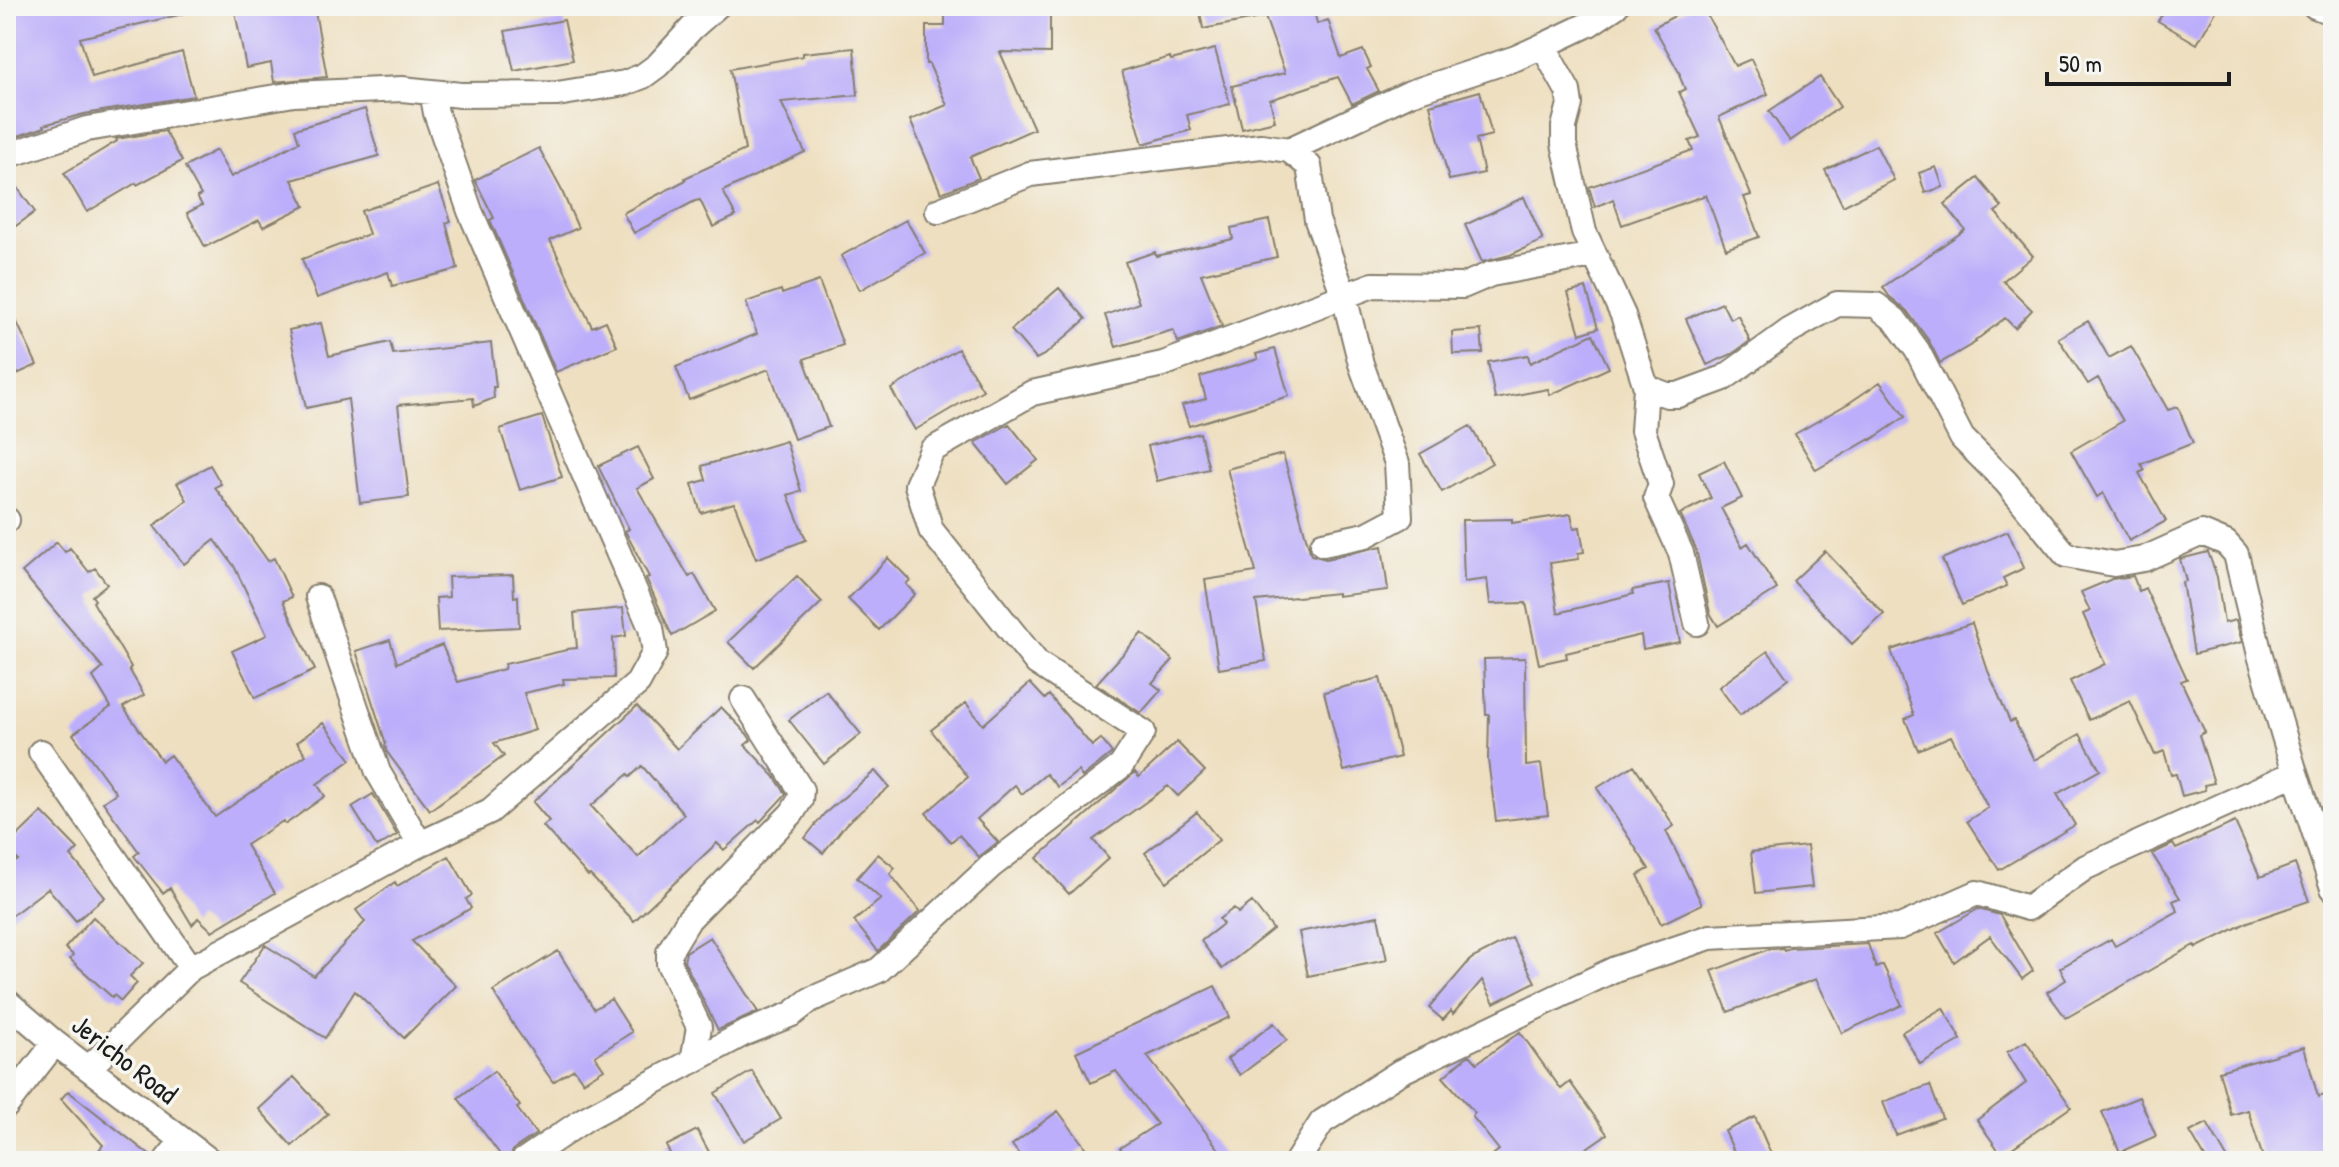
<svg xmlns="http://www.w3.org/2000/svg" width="2339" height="1167" viewBox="0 0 2339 1167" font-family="'Patrick Hand',sans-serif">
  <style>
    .building { fill: #bcaefa; fill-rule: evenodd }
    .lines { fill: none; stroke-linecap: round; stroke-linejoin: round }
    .minor-casing { stroke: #857e6e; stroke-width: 28 }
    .minor { stroke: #fff; stroke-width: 24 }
    .labels { text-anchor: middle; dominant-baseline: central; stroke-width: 7; stroke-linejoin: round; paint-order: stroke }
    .street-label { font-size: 28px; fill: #1c1c1c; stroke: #f6f6f2 }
  </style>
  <rect width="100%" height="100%" fill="#f6f6f2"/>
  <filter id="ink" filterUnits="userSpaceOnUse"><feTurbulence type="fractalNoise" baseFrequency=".0125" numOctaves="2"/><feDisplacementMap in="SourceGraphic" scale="16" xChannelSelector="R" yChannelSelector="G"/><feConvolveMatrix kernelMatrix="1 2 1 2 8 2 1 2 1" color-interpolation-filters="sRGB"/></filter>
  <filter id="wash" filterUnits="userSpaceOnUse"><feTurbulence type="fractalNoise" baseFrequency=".006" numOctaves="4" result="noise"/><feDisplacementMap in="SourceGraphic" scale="32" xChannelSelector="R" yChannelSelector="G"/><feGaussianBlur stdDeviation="1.8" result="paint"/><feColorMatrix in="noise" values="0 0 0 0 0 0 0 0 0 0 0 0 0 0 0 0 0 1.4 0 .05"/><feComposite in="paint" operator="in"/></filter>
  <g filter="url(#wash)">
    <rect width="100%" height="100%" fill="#eedfc0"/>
    <g id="blocks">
      <!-- building -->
      <path class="building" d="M6,6H182L183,14L80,38L92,77L182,52L194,96L84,114L44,125L45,127L6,140V62L10,61L6,45Z
        M234,6H314L327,77L274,82L271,63L246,68Z
        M1199,6H1313L1317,24L1328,20L1341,58L1363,50L1371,67L1367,69L1379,91L1352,104L1338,77L1270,100L1275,121L1242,129L1232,86L1285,73L1265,17L1203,29Z
        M1693,6H1702L1735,66L1751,59L1768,94L1719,117L1751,195L1744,197L1759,237L1726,249L1706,195L1622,225L1613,199L1595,207L1589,187L1693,150L1689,141L1700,137L1679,92L1685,89L1679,75L1680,74L1654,27Z
        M2167,6H2219L2197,44L2158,21Z
        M988,9V12H1050V53L1000,52L1034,129L970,157L979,178L941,193L910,120L947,105L929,64H926V26H945V11Z
        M564,20L573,60L514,71L505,31Z
        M854,48L858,95L781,102L805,152L723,191L736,216L713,227L700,200L695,201L634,233L623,213L686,180L685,178L745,150L730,69L803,56V53Z
        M1215,49L1230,104L1187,115L1191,130L1143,144L1122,71L1170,57L1171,60Z
        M1820,77L1840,107L1790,141L1769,111Z
        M1480,91L1492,135L1476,139L1484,173L1449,180L1430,105Z
        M365,109L379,156L292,180L305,206L263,227L259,220L205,247L187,213L202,205L197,197L201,195L185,167L216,150L231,177L299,142L295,129Z
        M165,131L182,161L137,185L136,183L87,212L64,173L117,141L116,139Z
        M1876,145L1894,180L1843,206L1825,170Z
        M539,148L561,189L578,228L550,240L592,327L606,321L617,346L556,372L490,220L494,218L475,180Z
        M1936,167L1943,187L1925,193L1919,173Z
        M6,172L35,212L6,233Z
        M1978,178L2002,207L1995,212L2033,256L2003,281L2032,310L2015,328L2005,318L1975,341L1976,342L1940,363L1929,341L1907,311L1889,296L1883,287L1965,230L1945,204Z
        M438,185L451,221L446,223L458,269L392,286L388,272L317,298L302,259L369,234L361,211Z
        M1524,197L1543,240L1510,255L1482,262L1465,225Z
        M906,220L925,253L860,290L841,256Z
        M1269,220L1277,257L1201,274L1222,326L1178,342L1173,330L1116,347L1105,315L1139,303L1125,262L1155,252L1156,256L1233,239L1231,228Z
        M819,281L843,345L804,359L829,427L794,439L769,369L689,400L676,367L757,334L746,302L781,290L782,294Z
        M1059,288L1086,319L1046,354L1036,359L1011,330Z
        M1586,288L1598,328L1580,334L1568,293Z
        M6,299L37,365L6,379Z
        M1722,303L1730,319L1738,315L1750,341L1732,354L1707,365L1686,319Z
        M2088,321L2109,358L2131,346L2168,410L2178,407L2193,443L2141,464L2145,470L2139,473L2166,521L2129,541L2103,493L2097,497L2071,451L2123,421L2098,378L2088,384L2058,338Z
        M321,323L329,356L390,342L393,354L491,343L496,387H493L494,398L474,406L473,398L398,405L409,497L360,503L348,399L306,408L289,330Z
        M1481,330L1483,353L1453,354L1452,332Z
        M1593,334L1609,368L1550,395L1548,389L1495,399L1488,362L1528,355L1530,363Z
        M958,349L983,390L915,430L891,389Z
        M1275,349L1289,396L1189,426L1182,405L1206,399L1200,377L1258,359L1256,354Z
        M1880,382L1905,417L1871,440L1870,439L1816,470L1795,434L1849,403Z
        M542,416L562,477L520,490L500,429Z
        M1009,424L1038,460L1008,484L975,443Z
        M1470,426L1492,463L1442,492L1420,454Z
        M1200,433L1209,469L1157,481L1148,446Z
        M786,441L801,491L788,495L806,540L756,559L734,503L701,513L692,484L706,480L702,466Z
        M638,447L654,479L637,488L689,577L694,574L715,611L672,636L646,578L649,577L625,531L629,529L598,466Z
        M1283,454L1311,555L1326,559L1382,546L1388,590L1337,596V593L1256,601L1266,661L1219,669L1205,580L1256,572L1227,469Z
        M1724,461L1742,498L1721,508L1742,547L1748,543L1777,589L1718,626L1710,613L1696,549L1680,514L1711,498L1699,473Z
        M210,465L221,484L215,487L268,561L274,558L292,597L283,601L315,670L255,698L232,651L267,635L234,566L215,540L184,564L154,526L187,500L177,483Z
        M1571,514L1574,528L1580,527L1584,552L1578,553L1579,559L1550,563L1558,613L1633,594L1632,590L1669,583L1680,642L1643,649L1641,635L1566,653L1567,658L1539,664L1526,603L1490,604L1487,579L1464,582L1462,520L1512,519V523Z
        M2008,531L2024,568L2003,578L2007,586L1962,605L1942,559Z
        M57,542L65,552L70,548L89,572L95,568L107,584L92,596L95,600L93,602L131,667L129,669L144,695L123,707L162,761L170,755L215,817L306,755L297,742L323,723L351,760L317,784L325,796L286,824L283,821L246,845L275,893L212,931L198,918L192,925L170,888L163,893L134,856L139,852L103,802L116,793L73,734L111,707L93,677L103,668L22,572Z
        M1825,551L1884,614L1852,644L1793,581Z
        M2208,552L2217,577L2224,623L2236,620L2242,642L2194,654L2182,582L2186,581L2180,559Z
        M888,558L910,580L906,584L915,594L879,630L848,599Z
        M513,575L514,597L518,596L519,627L438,631L436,598L449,597L448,577Z
        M797,576L822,602L754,668L728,642Z
        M2133,576L2139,591L2145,588L2187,679L2181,681L2205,732L2199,735L2214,783L2204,785L2205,790L2182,796L2176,774L2171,775L2164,751L2155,755L2130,701L2089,720L2070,681L2105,664L2083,614L2090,611L2081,592L2112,579Z
        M623,608L626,636L613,638L614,678L563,679L564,684L524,693L535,730L494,743L504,756L430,810L387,752L385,745L386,744L356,651L390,640L397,663L442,645L458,682L504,669L505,664L567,650V649L577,648L574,613Z
        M1972,623L1988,671L2010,722L2014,720L2034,760L2080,734L2100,770L2057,794L2075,825L1999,870L1967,821L1988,808L1951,736L1918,750L1905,719L1914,715L1891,650Z
        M1142,633L1173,660L1152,683L1161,690L1141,713L1096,684Z
        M1768,651L1788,679L1740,715L1719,687Z
        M1525,658L1526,766L1541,764L1548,815L1496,821L1488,760L1489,715H1486L1484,659Z
        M1380,678L1400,757L1344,771L1324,692Z
        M1030,683L1045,699L1049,695L1092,746L1101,739L1112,753L1082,777L1078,771L1058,787L1046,774L1022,794L1015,785L977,819L998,842L979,857L959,835L951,842L926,813L968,777L931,730L966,703L983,725Z
        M826,691L861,734L824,764L789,720Z
        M637,706L677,749L721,707L747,734L751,740L745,745L774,776L786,794L760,822L758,820L724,850L717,843L634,921L590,875L588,876L543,826L549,821L533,802ZM642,766L684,814L638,857L591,806L628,774L630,777Z
        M1177,742L1205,771L1178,796L1168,786L1093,840L1109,858L1069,894L1037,858L1135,772L1139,777Z
        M1634,765L1674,826L1666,831L1702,904L1661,924L1638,875L1649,869L1597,788Z
        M875,771L889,787L846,824L823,853L805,838L824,814Z
        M373,794L397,835L377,847L352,807Z
        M42,812L78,849L71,856L105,897L76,921L48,888L6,920V869L18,860L6,847Z
        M1197,812L1219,840L1167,882L1145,853Z
        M2235,822L2260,877L2295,864L2309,901L2248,922L2196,948L2194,945L2066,1018L2047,992L2066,980L2060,968L2111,939L2115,946L2178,911L2173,901L2180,898L2152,854L2173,844L2176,849Z
        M1807,846L1812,887L1756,893L1751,852Z
        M878,854L895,868L890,874L920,911L878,951L854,921L881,899L857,878Z
        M449,856L472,895L466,899L471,908L412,941L456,986L404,1038L355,991L325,1038L239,983L265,945L314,976L365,922L356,910L395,882L397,886Z
        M1252,902L1273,929L1222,969L1201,941L1223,924L1219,919L1234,908L1238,913Z
        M1978,909L2000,915L2033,971L2022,979L1990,936L1954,962L1937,933Z
        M1378,916L1387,960L1308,976L1299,932Z
        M93,917L143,963L130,976L137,983L121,1001L114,995L112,997L70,959L73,955L65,948Z
        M710,937L758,1012L718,1030L684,961L686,952Z
        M1512,938L1535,982L1494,1003L1482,980L1453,1014L1451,1011L1443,1020L1429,1008L1471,959Z
        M1868,944L1876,968L1883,965L1902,1005L1842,1033L1816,979L1728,1012L1712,971L1769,949L1783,948L1784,950L1790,948Z
        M558,951L594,1009L611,999L632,1032L595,1056L604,1069L583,1082L574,1069L553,1082L516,1029L493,991Z
        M1215,986L1230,1017L1147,1056L1228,1161H1129L1120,1148L1157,1124L1116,1071L1091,1083L1076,1052Z
        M1943,1008L1961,1040L1920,1064L1902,1032Z
        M1274,1023L1287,1040L1240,1075L1227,1059Z
        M1520,1032L1561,1089L1570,1082L1607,1134L1568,1161H1485L1499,1150L1472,1116L1475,1113L1443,1077L1465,1058L1470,1055L1477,1063Z
        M2026,1041L2071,1107L2002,1155L1977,1120L2026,1083L2007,1052Z
        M2304,1047L2318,1097L2326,1094L2333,1118V1161H2264L2248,1110L2231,1115L2219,1071Z
        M494,1071L520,1106L517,1108L536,1134L514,1149L508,1161H505L458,1098Z
        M752,1071L781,1119L744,1141L715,1093Z
        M294,1077L328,1114L292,1146L259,1109Z
        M1930,1085L1942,1118L1896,1135L1883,1102Z
        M68,1091L152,1157L151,1161H90L103,1145L61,1099Z
        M2139,1097L2156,1136L2120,1152L2102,1112Z
        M1058,1111L1085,1147L1066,1161H1024L1012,1145Z
        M1755,1117L1774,1161H1738L1725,1131Z
        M2207,1123L2229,1161H2207L2190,1132Z
        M697,1130L714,1161H674L666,1146Z"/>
    </g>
  </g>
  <g filter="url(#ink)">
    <use href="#blocks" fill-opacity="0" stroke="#857e6e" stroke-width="2"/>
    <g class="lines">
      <defs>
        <path id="minor" d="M1616,6L1589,24L1549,43L1550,59L1568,91L1570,104L1564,127V144L1584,232L1623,315L1646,387L1667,395H1678L1724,378L1789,331L1837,304L1876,305L1895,320L1917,350L1962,438L2006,482L2066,555L2114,564L2144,559L2202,533L2226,543L2236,554L2260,655L2295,773L2333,888
          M2315,6L2333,13
          M1289,150L1410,93L1516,58L1549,43
          M6,156L87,129L294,94L402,89L461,95L557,94L625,83L643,76L658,65L692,28L717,6
          M938,211L1030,174L1261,146L1289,150L1309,166L1317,220L1344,296L1361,364L1397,463L1400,517L1366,535L1323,544
          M1646,387L1643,431L1661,484L1656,498L1681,553L1697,623
          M6,520H7
          M318,597L378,772L420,844
          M41,752L191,968
          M6,1001L55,1043L210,1161
          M693,1061L699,1027L669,964V952L689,919L792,813L800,800L801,790L743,699
          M90,1067L191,968L420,844L490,811L638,683L655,652L651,628L470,211L436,113L432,92
          M6,1106L55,1043
          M166,1161L182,1141
          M523,1161L585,1119L743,1034L792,1014L810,1000L879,970L991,866L1121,766L1143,732L1037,663L931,530L917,485L932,450L1032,393L1163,364L1373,285L1463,286L1491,274L1593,255
          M1297,1161L1322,1122L1400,1072L1615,969L1710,937L1900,927L1977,893L2028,908L2086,867L2295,773"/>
      </defs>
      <!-- minor casing -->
      <use href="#minor" class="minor-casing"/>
      <!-- minor -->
      <use href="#minor" class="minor"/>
    </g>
  </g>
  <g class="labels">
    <!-- street labels -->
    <g class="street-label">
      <text transform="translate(125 1059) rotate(38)">Jericho Road</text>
    </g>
  </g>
  <!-- margin -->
  <rect width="2339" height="1167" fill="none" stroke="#f6f6f2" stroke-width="32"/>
  <!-- scale -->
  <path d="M2047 72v12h182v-12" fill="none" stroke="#1c1c1c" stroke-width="4"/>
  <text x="2059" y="72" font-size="24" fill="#1c1c1c" stroke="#f6f6f2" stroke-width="6" paint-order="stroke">50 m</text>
</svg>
